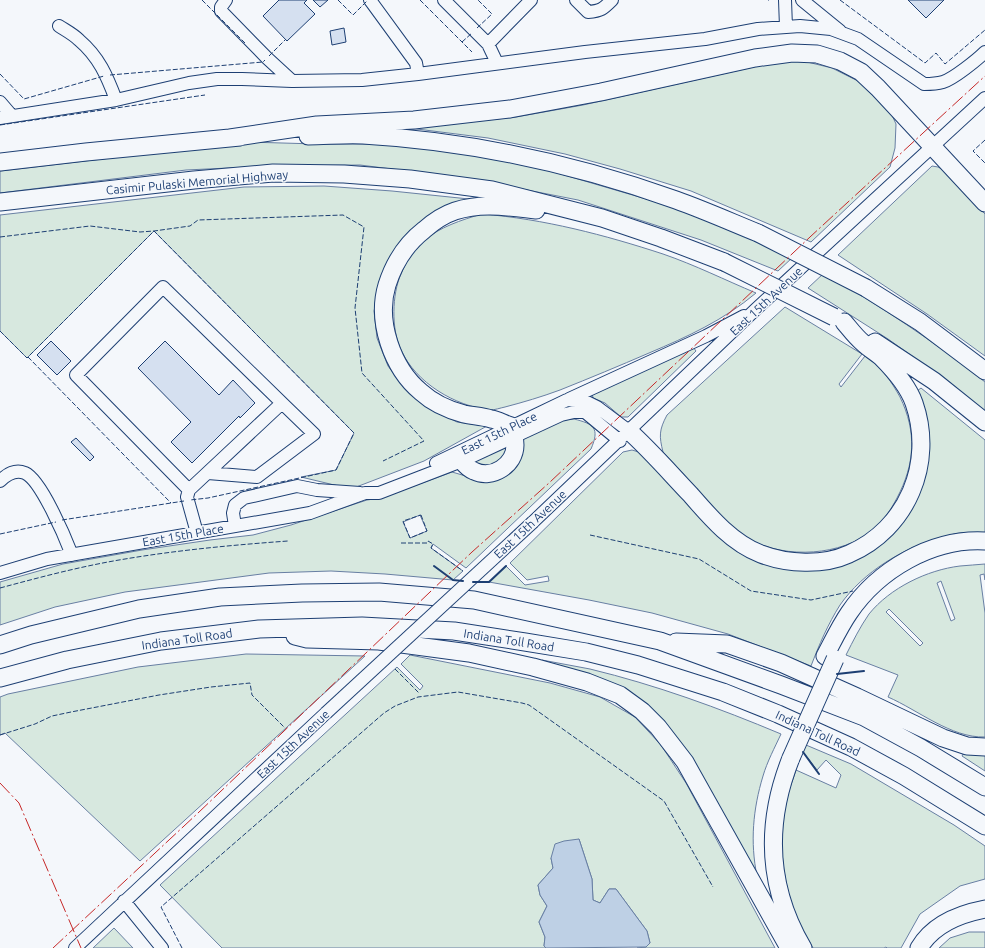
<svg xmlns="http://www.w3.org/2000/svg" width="985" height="948" viewBox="0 0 985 948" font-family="Ubuntu,sans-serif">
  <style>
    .green { fill: #d7e8df; stroke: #687fa3; fill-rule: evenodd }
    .water { fill: #bed0e5; stroke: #687fa3 }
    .building { fill: #d5e0f0; stroke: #1d3f73 }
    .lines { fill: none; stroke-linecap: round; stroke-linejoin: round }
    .minor-casing { stroke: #1d3f73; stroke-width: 14 }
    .highway-casing { stroke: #1d3f73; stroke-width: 19 }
    .minor { stroke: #f4f7fb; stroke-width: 12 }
    .highway { stroke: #f4f7fb; stroke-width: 17 }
    .minor-bridge-casing { stroke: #1d3f73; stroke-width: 14; stroke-linecap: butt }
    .highway-bridge-casing { stroke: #1d3f73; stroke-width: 19; stroke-linecap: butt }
    .minor-bridge { stroke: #f4f7fb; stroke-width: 12 }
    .highway-bridge { stroke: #f4f7fb; stroke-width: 17 }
    .fence { stroke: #1d3f73; stroke-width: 1; stroke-dasharray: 5 2; stroke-linecap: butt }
    .wall { stroke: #1d3f73; stroke-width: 2 }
    .power { stroke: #c62828; stroke-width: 1; stroke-dasharray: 14 3 2 3; stroke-linecap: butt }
    .labels { text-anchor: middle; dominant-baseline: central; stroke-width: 3; stroke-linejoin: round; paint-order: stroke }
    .street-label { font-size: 12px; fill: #1d3f73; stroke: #f4f7fb }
  </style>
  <rect width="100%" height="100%" fill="#f4f7fb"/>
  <!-- green -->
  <path class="green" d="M799,60L832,68L858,81L891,113L896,124L895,148L890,167L811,242L691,191L620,169L565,154L488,138L409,128L516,117L583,105L776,62Z
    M247,142L317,144H375L445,149L537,167L653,201L726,226L793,257L778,271L701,240L578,200L471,179L360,165L271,166L186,170L0,193V171Z
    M932,166L938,167L946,171L985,214V356L927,314L838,255Z
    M324,186L392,191L469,199L436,211L381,282L374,311L377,338L388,366L404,387L427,407L457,422L487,426L424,461L351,489L301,477L336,470L354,433L154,231L27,358L0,331V215L244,187Z
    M482,214C544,219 605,235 663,254C695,265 725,280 756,293C724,320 687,337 649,353C619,366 590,378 560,390C541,397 524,402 505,407C500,408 495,410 490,410C455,406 416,383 401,350C391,329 392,294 401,274C406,262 413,249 423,241C440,227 461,220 482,214Z
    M824,273C880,306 934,341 985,382V413L926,366L888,339L808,288Z
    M785,307L862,354L839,384L841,387L865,356C881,366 891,381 900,397C917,432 915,464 897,498C891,509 884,521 873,530C841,556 787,559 750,540C735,533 723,518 712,506C696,488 680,470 663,452C659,436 659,430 667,415Z
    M693,347L696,351L628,417H621L605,403L593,398L592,393Z
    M921,388L985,440V534C977,533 968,532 961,533C955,533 948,536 943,537C904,547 863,572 840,605C828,624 819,645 811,666L728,634L652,613L589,600L489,582L506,566L525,585L549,581L548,576L527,580L510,563L623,452L632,450L642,453L714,533L738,552L769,565L825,567L912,506L917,391Z
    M574,419C594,424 600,428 591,449L466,568L433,544L431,548L463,571L453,580L385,574L331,571L269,573L125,592L55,607L0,625V582L63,564L142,550L210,540L253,535L291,525L367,500L381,498L452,472L476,479L489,480L521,439L563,420ZM420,515L427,531L410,538L403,522Z
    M508,445L507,455L489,468L472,462Z
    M985,564V580L984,574L980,575L985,613V737C951,738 918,710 888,697L898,675L846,655C853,641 860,627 869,614C890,588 927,570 960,566C968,565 977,565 985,564ZM941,581L955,619L951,621L937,583ZM889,609L923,643L920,646L886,612Z
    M246,654L365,656L140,861L5,733L0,735V697L8,694L138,667Z
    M410,655L550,683L600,697L635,717L661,745L686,783L775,948H637L646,947L650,943L647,931L616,889H609L600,903L593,900L592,879L579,839L551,858L553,868L538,885L540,895L547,906L539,922L545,937L544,946L546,948H222L160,885L397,667L420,690L423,686L401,664Z
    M542,660C558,663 574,666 590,669C656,685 719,708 781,734C775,747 767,762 763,776C753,809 750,842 757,876L659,719L542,663Z
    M806,745L851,764L954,825L985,846V879L960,886L920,914L901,948H887L886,947L884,948H813C809,940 803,933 799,924C783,886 777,843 786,802C788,791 793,780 796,770L836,788L841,775L826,760L817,770L803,752Z
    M965,751L985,754V771L962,756Z
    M114,928L133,948H93Z
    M969,932H985V948H939L950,938Z"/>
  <!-- water -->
  <path class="water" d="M579,839L592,879L593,900L600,903L609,889H616L647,931L650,943L646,947L546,948L544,946L545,937L539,922L547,906L540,895L538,885L553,868L551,858L555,844L564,841Z"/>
  <!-- building -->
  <path class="building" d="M279,0H307L304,3L315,14L287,41L263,16Z
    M313,0H328L320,7Z
    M908,0H944L926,18Z
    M344,28L346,42L332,45L330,31Z
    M51,341L71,361L57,375L37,355Z
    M165,341L219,395L233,380L255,403L240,418L239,416L192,463L171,442L191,422L138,368Z
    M76,438L94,457L90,461L71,442Z"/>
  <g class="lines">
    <defs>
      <path id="minor" d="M226,0L221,7V11L267,58L292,81
        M370,0L416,63L418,74
        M444,0L488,44
        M576,0L588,12C601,11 603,9 612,0
        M785,0L786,27
        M802,0L840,31
        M59,26C65,30 73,34 79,40C99,57 107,76 116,100
        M497,63L488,44L531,0
        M0,102L12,116
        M0,118L116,100L189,83L217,79H242L292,81L362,80L418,74L585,52L705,39L758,29L800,26L831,29L858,39L924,84C931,84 936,84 943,82C953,79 977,60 985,52
        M569,399L706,336L744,316
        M436,463L567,400L585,401L597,407L629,431
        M208,473L257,477L314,434L282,403
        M0,481C7,474 15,469 25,473C41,480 65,537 72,555
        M189,490L76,375L163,287L282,403L189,490L187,497L197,533
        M533,522L755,310L985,98
        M235,526L233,513L235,505L244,498L297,486L317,490L360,493
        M0,573L47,559L310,513L365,493H379L462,461L561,415L574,412H585L620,441
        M124,901L162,948
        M75,948L326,713"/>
      <path id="highway" d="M308,136C326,136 345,134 363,135C469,141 575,164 676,200C704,210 731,222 758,233
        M230,138L317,125L414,120L510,109L601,92L755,58L792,53L817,54L840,61L861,72L878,88L985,203
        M0,162L86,152L240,137
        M0,202L194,180L273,173L344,174L410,179L492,190L602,218L661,238L724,262
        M866,288L920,322L985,371
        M875,342L934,381L985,422
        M629,431C651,451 670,473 690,494C710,517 732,543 761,554C787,564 823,566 849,554C907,529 935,463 914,403C908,386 894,370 881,357C875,352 868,348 862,342C855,336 850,329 844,322
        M462,461C465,465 469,469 474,471C492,480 515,465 515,445C515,438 513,432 511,426C504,424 498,420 491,419C482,416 473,416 464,414C449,410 433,403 421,392C392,368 376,321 387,285C394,263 406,244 424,230C433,222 443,215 455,211C481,202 509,207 536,210
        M295,636L307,639L379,641L469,653L533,667L587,682L620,695L642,711L658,727L685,762L789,948
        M676,642L727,644L781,663L857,697L943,738L967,746L985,747
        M0,645L31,635L139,609L220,597L302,593L379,592L474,600L660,641L781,685L864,717L921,748L985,787
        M825,656C833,641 840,626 849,613C878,570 932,538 985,541
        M0,678L67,660L161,641L259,629L362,626L454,631L525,642L586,652L638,665L723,692L778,714L851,747L904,776L985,826
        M791,758C765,823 767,887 803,948
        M919,948C933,924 959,914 985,909"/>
    </defs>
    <!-- minor casing -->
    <use href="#minor" class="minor-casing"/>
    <!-- highway casing -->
    <use href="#highway" class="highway-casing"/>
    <!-- minor -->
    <use href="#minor" class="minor"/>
    <!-- highway -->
    <use href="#highway" class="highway"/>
    <defs>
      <path id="minor-bridge" d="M326,713L533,522"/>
      <path id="highway-bridge" d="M758,233L866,288
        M724,262L834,317
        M791,758L835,659"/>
    </defs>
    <!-- minor-bridge casing -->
    <use href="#minor-bridge" class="minor-bridge-casing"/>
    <!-- highway-bridge casing -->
    <use href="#highway-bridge" class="highway-bridge-casing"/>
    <!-- minor-bridge -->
    <use href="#minor-bridge" class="minor-bridge"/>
    <!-- highway-bridge -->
    <use href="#highway-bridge" class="highway-bridge"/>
    <!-- fence -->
    <path class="fence" d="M202,0L245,43
      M338,0L353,15L367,1
      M420,0L472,52
      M768,0H769
      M840,0L925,63L936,53L945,64L985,30
      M477,28L492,14L478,0
      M462,42L472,33
      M269,56L286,39
      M0,74L24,99L104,76
      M110,75L263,62L265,60
      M0,125L205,95
      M985,140L973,151L985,163
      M0,237L90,226L140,232L154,231L190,226L198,220L343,215L364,227L355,308L362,373L424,441L383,461
      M0,331L27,358L154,231L354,433L336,470L208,498L190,500
      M28,357L171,503
      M421,515L427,531L410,538L403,521Z
      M62,520L184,501
      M0,534L56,522
      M590,535L699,559L751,591L811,600L853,591
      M401,543H427L428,541L433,544L431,548L463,571
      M0,588C41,577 82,566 125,559C179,550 233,545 288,541
      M395,669L419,693
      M0,735L35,724L52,716L71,712L159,695L211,687L250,683L252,695L285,728
      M182,948L161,907L384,713L395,706L418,697L458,692L522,703L529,705L664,801L713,887"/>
    <!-- wall -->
    <path class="wall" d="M434,566L453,580L463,581
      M473,582H489L506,566
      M837,674L864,671
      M803,752L819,774"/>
    <!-- power -->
    <path class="power" d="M0,783L19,803L81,948
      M53,948L198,813L472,552L549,483L810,237L985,76"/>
  </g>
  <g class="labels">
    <!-- street labels -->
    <g class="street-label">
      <text transform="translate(197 182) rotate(-5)">Casimir Pulaski Memorial Highway</text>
      <text transform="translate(766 301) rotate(-43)">East 15th Avenue</text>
      <text transform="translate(499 433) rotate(-26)">East 15th Place</text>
      <text transform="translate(530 524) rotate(-43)">East 15th Avenue</text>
      <text transform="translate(183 535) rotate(-10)">East 15th Place</text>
      <text transform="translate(187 639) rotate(-8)">Indiana Toll Road</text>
      <text transform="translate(509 640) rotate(9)">Indiana Toll Road</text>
      <text transform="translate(818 733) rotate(25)">Indiana Toll Road</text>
      <text transform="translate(293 744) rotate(-43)">East 15th Avenue</text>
    </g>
  </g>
</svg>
